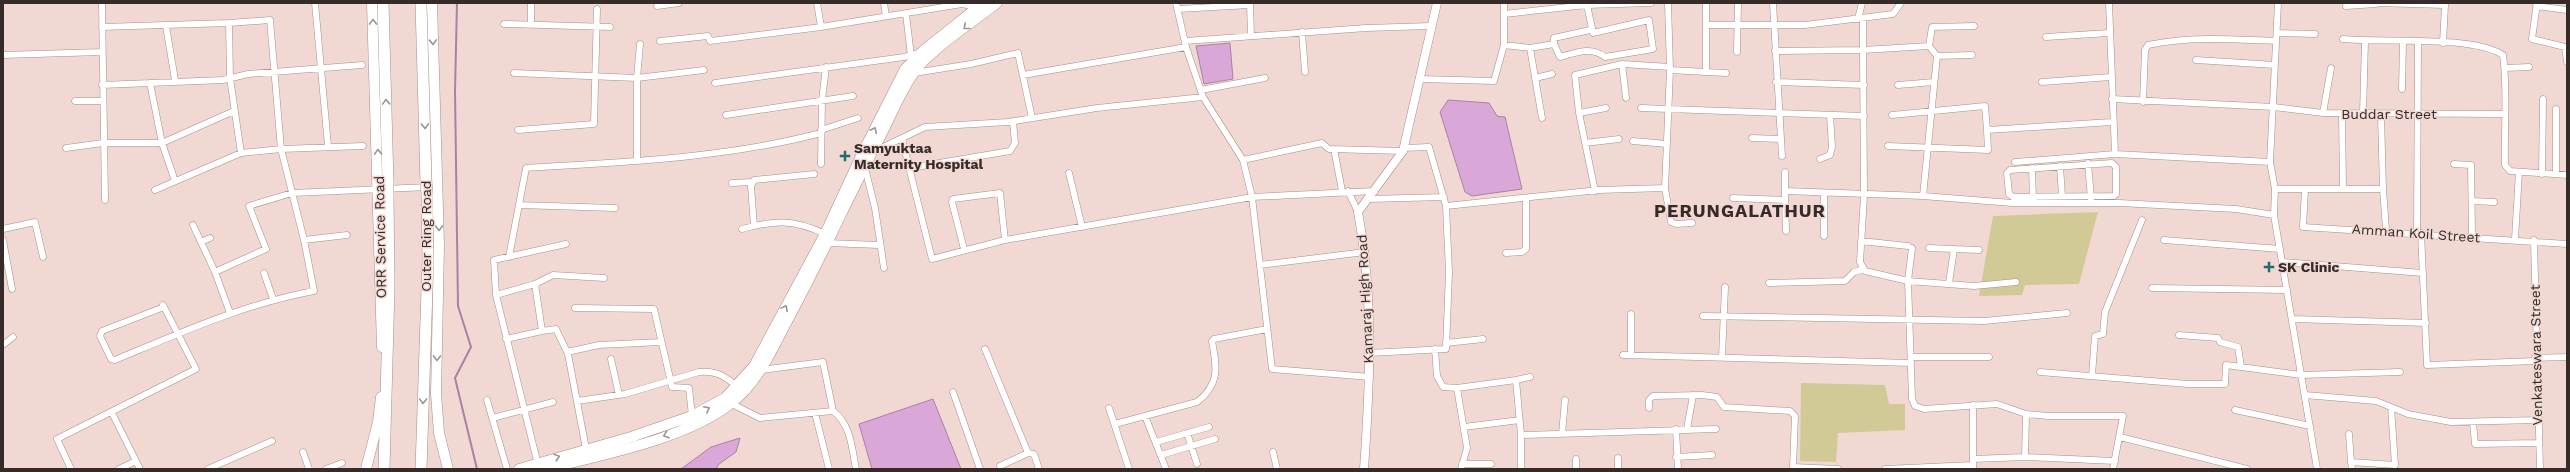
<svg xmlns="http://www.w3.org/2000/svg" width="2570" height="472" viewBox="0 0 2570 472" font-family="'Work Sans',sans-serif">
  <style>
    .green { fill: #d1ca96 }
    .water { fill: #daa7d9; stroke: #a882a4 }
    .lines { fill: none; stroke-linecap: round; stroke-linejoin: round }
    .stream { stroke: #a882a4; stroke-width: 2 }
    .minor-casing { stroke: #a68f89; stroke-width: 7 }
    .tertiary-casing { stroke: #a68f89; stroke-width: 9 }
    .primary-casing { stroke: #a68f89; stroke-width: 11 }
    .motorway-casing { stroke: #a68f89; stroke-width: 12 }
    .minor { stroke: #fff; stroke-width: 6 }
    .tertiary { stroke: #fff; stroke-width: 8 }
    .primary { stroke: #fff; stroke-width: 10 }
    .motorway { stroke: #fff; stroke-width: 11 }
    .motorway-bridge-casing { stroke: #a68f89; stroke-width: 12; stroke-linecap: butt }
    .motorway-bridge { stroke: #fff; stroke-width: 11 }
    .oneway { stroke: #9a9594 }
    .poi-dot { fill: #206c71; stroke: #f1d8d2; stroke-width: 1.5 }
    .labels { text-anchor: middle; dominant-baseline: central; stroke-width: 3; stroke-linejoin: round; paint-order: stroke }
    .street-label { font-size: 14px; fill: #352b29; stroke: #f1d8d2 }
    .poi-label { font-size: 14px; font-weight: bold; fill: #352b29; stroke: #f1d8d2; text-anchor: start }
    .district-label { font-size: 18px; font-weight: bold; letter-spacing: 1px; fill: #352b29; stroke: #f1d8d2 }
  </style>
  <rect width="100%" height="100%" fill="#f1d8d2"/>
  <!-- green -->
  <path class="green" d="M2098,212L2079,284L2025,285L2022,295L1979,296L1993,216Z
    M1801,383L1885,385L1889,404H1905V430L1838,433L1836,462L1800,461Z"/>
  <!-- water -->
  <path class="water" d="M1230,43L1233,79L1204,84L1196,46Z
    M1448,100L1489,103L1497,116L1505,117L1522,189L1472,196L1465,192L1440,112Z
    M933,399L961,469H872L859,424Z
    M740,438L736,452L719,464L716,469H681L711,447Z"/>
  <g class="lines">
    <!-- stream -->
    <path class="stream" d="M457,3L455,91L458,306L471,347L455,378L477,469"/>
    <defs>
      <path id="minor" d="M102,3L105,200
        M315,3L328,146
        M817,3L821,27
        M884,3L886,16
        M1176,3L1186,47L1203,97L1243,160L1252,197L1272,369L1370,377
        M1250,3L1251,36
        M1668,3L1670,70L1665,188L1671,222L1676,224L1692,223
        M1773,3L1782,156
        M2109,3L2115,154
        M2278,3L2270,162L2275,189L2274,215L2317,469
        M2376,3L2445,5L2443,43
        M2537,3L2532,39L2565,47L2567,62
        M657,6L679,3
        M2346,6L2376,4
        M2536,6L2567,10
        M1178,9L1250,5
        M906,14L911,56
        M1504,14L1587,5L1651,3
        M1858,19L1862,3
        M1863,19V50L1929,46
        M504,24L610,27
        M531,25V3
        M1707,25H1805L1893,14L1901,3
        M166,26L175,80
        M102,27L229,23L230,78L241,153
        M1302,32L1305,72
        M2277,33L2315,34
        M2046,37L2109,33
        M2343,39C2384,43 2471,35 2503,55C2508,91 2504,128 2505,165L2510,171L2567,175
        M660,41L708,36L710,41L821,27L962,4L977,7
        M1185,41L1366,28L1431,26
        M640,44L637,78L704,70
        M1554,44V38L1590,30
        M1504,45L1530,48L1542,118
        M1929,46L1932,27L1974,26
        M1530,48L1554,44L1560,57C1576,53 1591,46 1605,57L1653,49L1649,20L1593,33L1587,5
        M1775,51L1863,50L1864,196L1860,262L1865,271L1908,281L1912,248
        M1737,52L1738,3
        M3,55L101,52
        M1937,56L1972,55
        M2196,60L2275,65
        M1622,64L1626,98
        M2505,68L2529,67
        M1670,70L1706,72V3
        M1706,72L1726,73
        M514,73L637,78V160
        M914,73L971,64L1018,53L1032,118
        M1023,75L1186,47
        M1535,78L1552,74
        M1420,79L1494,81L1504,45V3
        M1776,82L1864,85
        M2042,82L2111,77
        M150,83L162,143L175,181
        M715,83L904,57L919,53
        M102,85L223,80L248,74L362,65
        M1898,85L1934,82
        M2402,89L2403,42
        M1201,90L1265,78
        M2112,99L2274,107L2323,113L2504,114
        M75,101H102
        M2143,102L2145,50L2148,45C2189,36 2234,39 2276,41
        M1641,108L1864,116
        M2556,109V174
        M1579,113L1606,108
        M2323,113L2331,68
        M2342,114L2343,189
        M2363,114L2365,41
        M726,115L853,96
        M1892,115L1985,106L1987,130L2112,122
        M518,130L594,124L597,9
        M821,130L858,118
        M1752,138L1780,139
        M902,139L932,259L1005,240L1252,197L1375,191
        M1633,141L1667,144
        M1585,143L1619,139
        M1888,146L1988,150L1987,130
        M66,148L103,143H162L234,111
        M1334,149L1342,191
        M873,152L925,127L1008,122L1097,108L1203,97
        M1820,159L1830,155L1832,147L1830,115
        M1243,160L1322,143L1329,149L1403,151
        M2015,162L2115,154L2270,162
        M2088,163L2091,199
        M2112,163L2116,167V194L2114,196L2013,197L2009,194L2007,173L2010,170Z
        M821,164L822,100L826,67
        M2454,164L2471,165L2472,236
        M2060,166L2062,196
        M865,168L875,208L884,268
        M910,168L1010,151L1015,143L1013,121
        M2032,168L2033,200
        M1069,173L1082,227
        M2542,174L2543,99
        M732,183L752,182
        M2275,189H2383L2381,115
        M2305,189L2303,227L2567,244
        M2383,189L2386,230
        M155,190L241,153L281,149L363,146
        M1348,191L1358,212
        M1595,191L1579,113L1575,75L1622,64L1670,67
        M1785,191L1923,196L2012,203H2119L2236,209L2274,215
        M1923,196L1937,56L1929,46
        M1733,198L1785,200V172
        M1369,199L1444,197
        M1785,200L1786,231
        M2472,201L2494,202
        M519,205L615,208
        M1446,206L1599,190L1665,188
        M193,225L201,242
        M754,226L751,186L754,180L814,174
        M3,229L35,222L43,257
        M742,229C774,220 794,219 825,234
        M2417,233L2418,42
        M2421,233L2427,365L2536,361
        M1824,236V193
        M210,238L201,242L215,272L230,313
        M2515,239L2519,172
        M3,240L12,289
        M304,240L347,235
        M2164,240L2280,249
        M2534,240L2540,469
        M1861,241L1908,246
        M827,243L879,245
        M1929,248L1979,250
        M964,249L952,202L953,199L1000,193L1005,240
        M1506,253L1522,252L1526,249V198
        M509,257L526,168C624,162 726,158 821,133
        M2282,262L2423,273
        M1260,265L1365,252
        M215,272L266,249L249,206L292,193L429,187
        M264,273L273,299
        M2016,282L1974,286L1908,281L1912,399L1915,406L1924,409L1997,404L2026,414L2048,416H2123L2113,469
        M1769,283L1845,281L1854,272L1861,270L1862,266
        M1949,283L1954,249
        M535,284L553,275L604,278
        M2152,288L2287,290
        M496,295L494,260L566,244
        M164,307L102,331L100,336L111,359L115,360C180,333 244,304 314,291L304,240L281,149L270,20L229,23
        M575,308L654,309L672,387L689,388L692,416
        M1631,314V355
        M1703,316L1984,321L2067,313
        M2292,319L2426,323
        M2179,335L2218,338L2220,342L2238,347L2241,367
        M506,339L542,331
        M1446,343L1483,339
        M3,345L13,337
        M985,349L1028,453L1000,466
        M1435,349L1437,376L1443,387L1457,388L1467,448L1461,469
        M567,352L599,345L661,342
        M1369,353L1446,349L1449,272L1446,206L1429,147L1404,148
        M1623,355L1911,363
        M1722,357L1725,287
        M1911,357H1989
        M2535,358L2567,357
        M611,359L619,395
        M761,370L823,362L833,411
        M2040,372L2188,384H2225L2226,365L2301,375L2400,372
        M2092,375L2095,336L2103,334L2105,312L2142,220
        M1516,380L1530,377
        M1457,388L1516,380L1521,435V469
        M953,392L980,469
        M2305,395L2376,401L2408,414L2451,422L2538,420
        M487,400L507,469
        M577,401L625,394L699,372C716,370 724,376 737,386
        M730,403L760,418L833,411C851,424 852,449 856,469
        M1109,408L1129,469
        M1649,408V400L1653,396L1702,395L1717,397L1724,407L1790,411L1795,416L1793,467
        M2235,410L2310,426
        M112,413L140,469
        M815,413L829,469
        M1145,416L1166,469
        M493,418L553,402
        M2473,422L2475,444L2539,443
        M1115,424L1197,402C1220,384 1217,368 1212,341L1214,339L1267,329
        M1464,427L1520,420
        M1676,429L1678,469
        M1687,429L1693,395
        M1187,433L1197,464
        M1562,434L1565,400
        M2349,434L2351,462
        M1521,435L1716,429
        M2120,437L2247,469
        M1156,442L1209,427
        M303,452L309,469
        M1273,452L1277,469
        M1028,453L1034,454L1039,469
        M1161,455L1215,439
        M1676,457L1712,455
        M2025,457L2026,414
        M1618,458V469
        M1973,459L2025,457L2115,461
        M1462,464H1491
        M71,469L57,439L196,369L163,305
        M119,469L136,461
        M208,469L272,441
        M326,469L342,463
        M539,469L496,295L535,284L542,331L556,329L568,354L586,449
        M1576,469V459
        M1793,469V467L1838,469
        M1885,469L1973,465
        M1973,469V405
        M2352,469L2351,462L2395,465L2391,407"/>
      <path id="tertiary" d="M1364,469C1370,383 1374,297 1358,212L1403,151L1437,3"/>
      <path id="primary" d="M372,3L382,347
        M432,3L439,245L436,394L439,433L448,469
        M366,469L378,422L381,397
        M519,469L631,437L692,416L725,398L754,366L825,234L861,156L905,69L923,51L983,3
        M546,469C600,455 686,439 730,404C757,384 771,352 786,323C820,261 848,197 881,135C892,114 901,90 915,71C929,51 975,20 997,3"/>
      <path id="motorway" d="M383,3L388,183
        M421,3L426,182
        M384,469L389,287L388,196
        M421,469L428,259L427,194"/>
    </defs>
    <!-- minor casing -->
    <use href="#minor" class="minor-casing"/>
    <!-- tertiary casing -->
    <use href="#tertiary" class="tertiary-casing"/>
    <!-- primary casing -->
    <use href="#primary" class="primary-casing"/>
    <!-- motorway casing -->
    <use href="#motorway" class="motorway-casing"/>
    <!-- minor -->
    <use href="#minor" class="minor"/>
    <!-- tertiary -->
    <use href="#tertiary" class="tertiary"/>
    <!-- primary -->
    <use href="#primary" class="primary"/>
    <!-- motorway -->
    <use href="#motorway" class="motorway"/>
    <defs>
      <path id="motorway-bridge" d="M426,182L427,194
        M388,183V196"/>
    </defs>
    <!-- motorway-bridge casing -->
    <use href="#motorway-bridge" class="motorway-bridge-casing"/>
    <!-- motorway-bridge -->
    <use href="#motorway-bridge" class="motorway-bridge"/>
  </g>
  <!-- one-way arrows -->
  <defs><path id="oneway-chevron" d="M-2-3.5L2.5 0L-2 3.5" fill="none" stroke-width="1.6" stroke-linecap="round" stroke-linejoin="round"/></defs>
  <g class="oneway">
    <use href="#oneway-chevron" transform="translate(373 22) rotate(-91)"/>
    <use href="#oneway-chevron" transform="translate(966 27) rotate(141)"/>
    <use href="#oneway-chevron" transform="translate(433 42) rotate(88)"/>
    <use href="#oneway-chevron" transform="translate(386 102) rotate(-92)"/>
    <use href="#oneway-chevron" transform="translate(425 126) rotate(88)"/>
    <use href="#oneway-chevron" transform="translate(874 130) rotate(-63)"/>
    <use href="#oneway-chevron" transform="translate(378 152) rotate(-92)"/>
    <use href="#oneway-chevron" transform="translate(439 228) rotate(89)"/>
    <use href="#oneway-chevron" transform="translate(785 308) rotate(-62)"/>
    <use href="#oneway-chevron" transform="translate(437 358) rotate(91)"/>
    <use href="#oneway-chevron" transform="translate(423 401) rotate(92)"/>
    <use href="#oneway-chevron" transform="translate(707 409) rotate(-27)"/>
    <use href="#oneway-chevron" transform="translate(666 435) rotate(161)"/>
    <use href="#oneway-chevron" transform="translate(557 457) rotate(-17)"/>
  </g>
  <!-- markers -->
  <g class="poi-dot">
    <path d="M843 150h4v4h4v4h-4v4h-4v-4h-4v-4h4z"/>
    <path d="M2267 261h4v4h4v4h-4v4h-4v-4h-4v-4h4z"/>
  </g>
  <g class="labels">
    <!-- street labels -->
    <g class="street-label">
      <text x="2389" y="114">Buddar Street</text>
      <text transform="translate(2416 233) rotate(4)">Amman Koil Street</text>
      <text transform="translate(426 236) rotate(-90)">Outer Ring Road</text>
      <text transform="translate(380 237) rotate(-91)">ORR Service Road</text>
      <text transform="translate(1365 299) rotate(-93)">Kamaraj High Road</text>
      <text transform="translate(2536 355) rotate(-91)">Venkateswara Street</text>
    </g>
    <!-- poi labels -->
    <g class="poi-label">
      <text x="854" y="148">Samyuktaa<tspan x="854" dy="16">Maternity Hospital</tspan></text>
      <text x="2278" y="267">SK Clinic</text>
    </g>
    <!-- district labels -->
    <g class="district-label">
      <text x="1740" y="210">PERUNGALATHUR</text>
    </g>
  </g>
  <!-- border -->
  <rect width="2570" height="472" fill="none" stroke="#352b29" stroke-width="8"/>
</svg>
